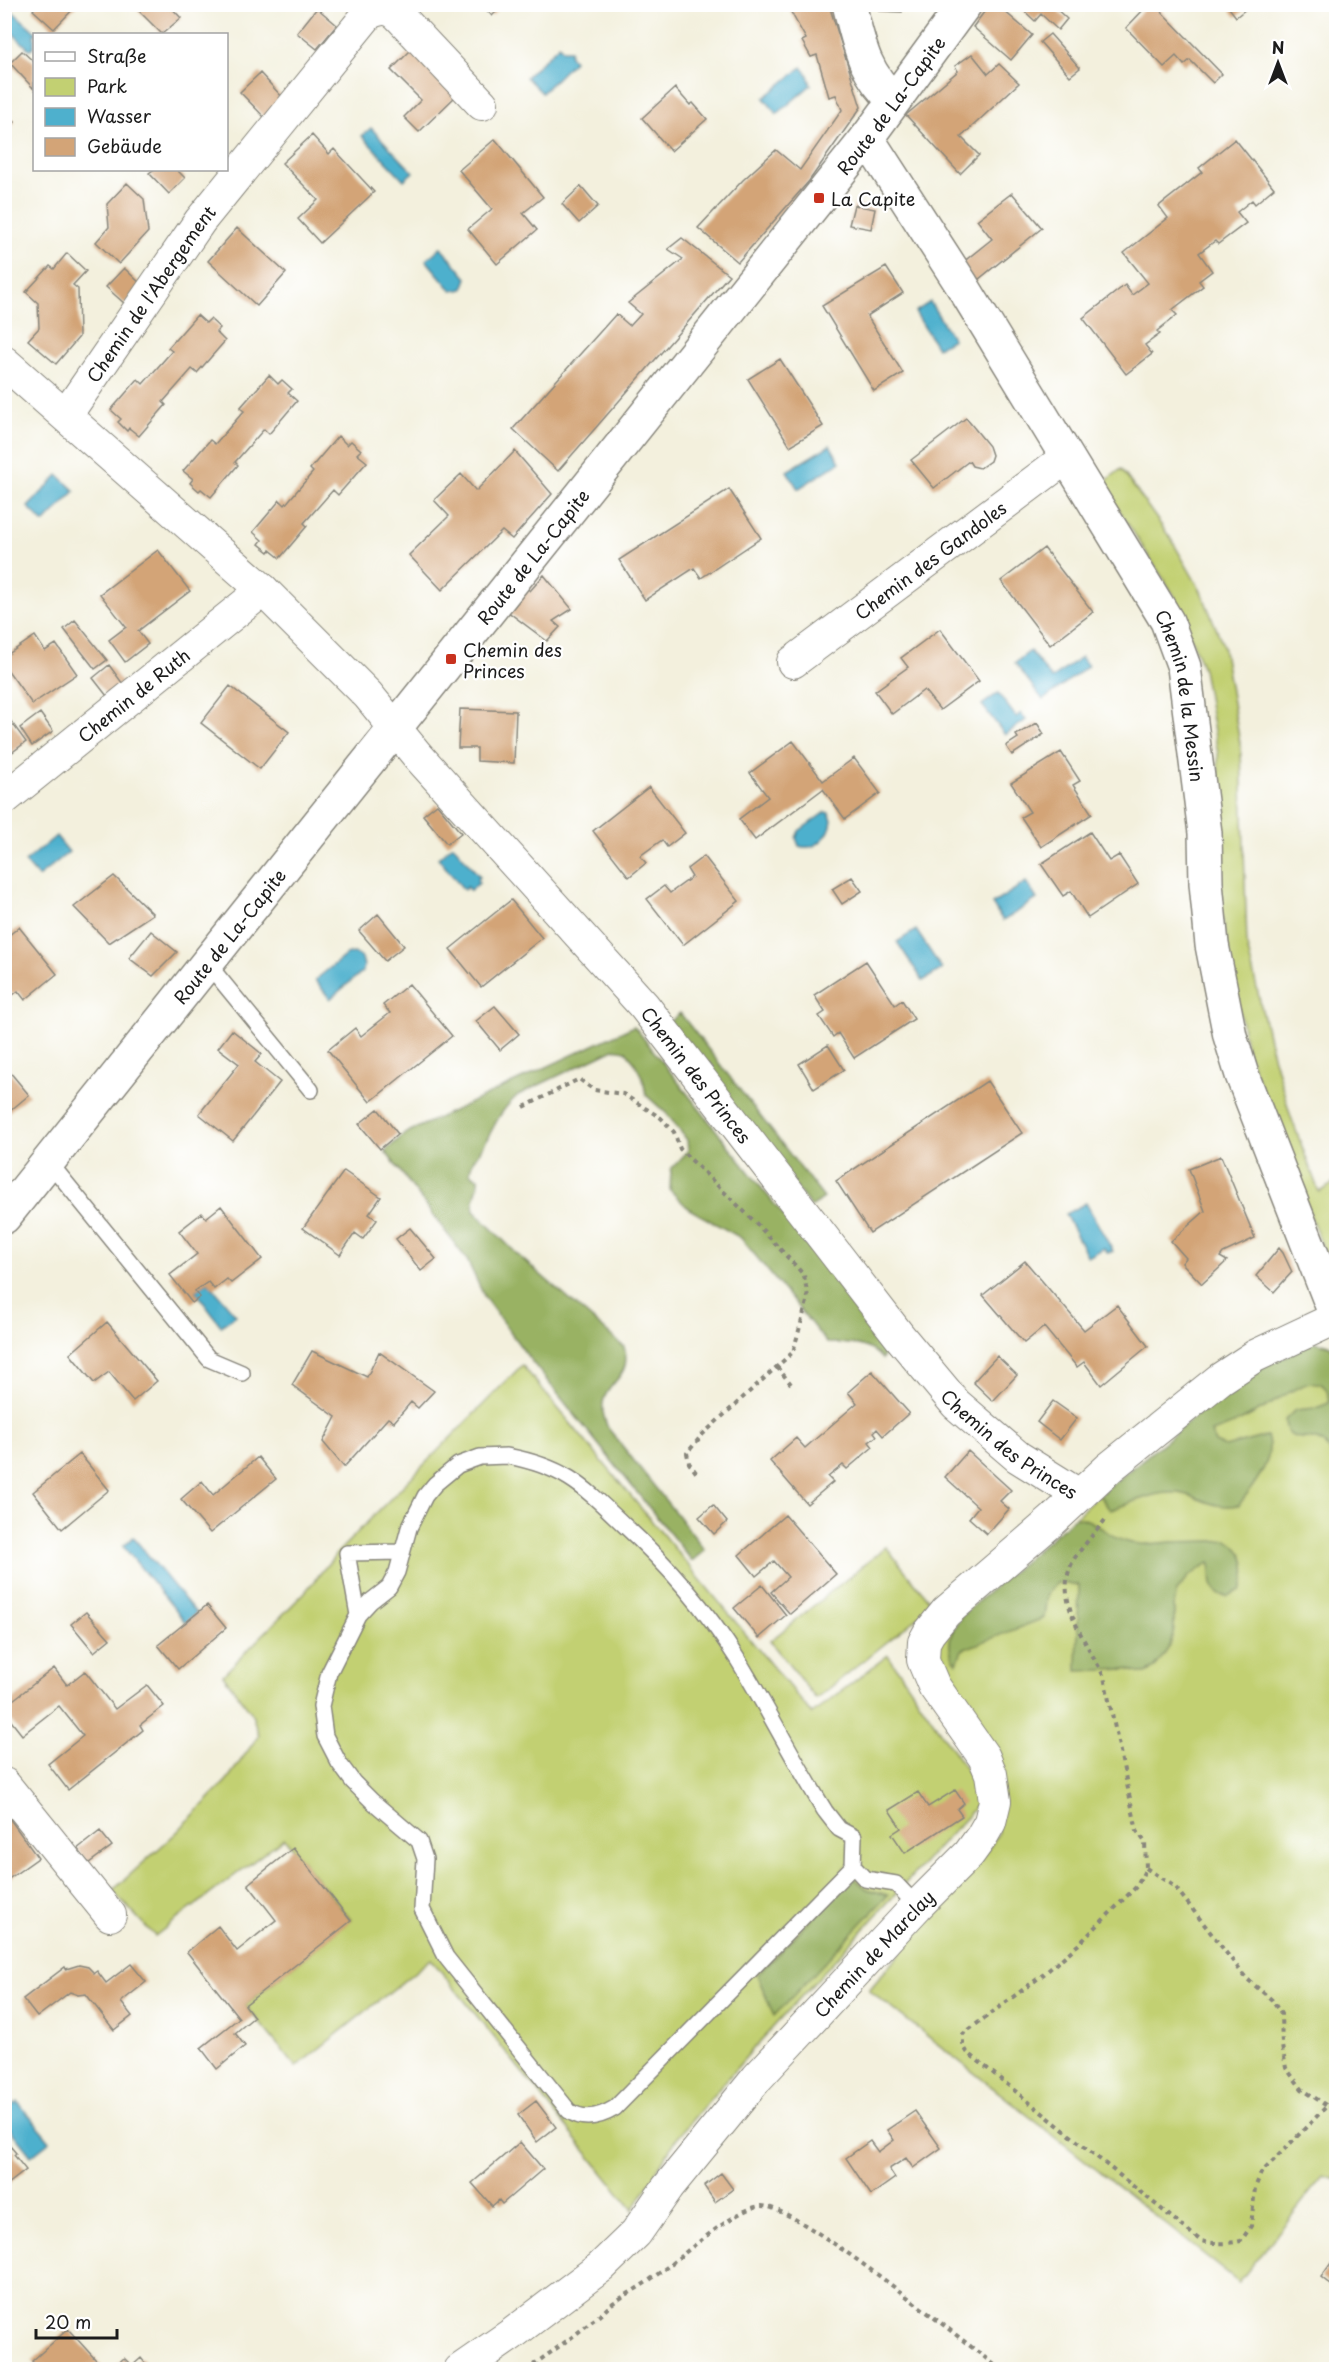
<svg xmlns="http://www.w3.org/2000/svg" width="1341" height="2374" viewBox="0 0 1341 2374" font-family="'Playpen Sans',sans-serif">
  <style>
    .green { fill: #c2d072; stroke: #6f7647; stroke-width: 1.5 }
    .forest { fill: #99b264; stroke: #5a6740; stroke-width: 1.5 }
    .water { fill: #4eb0cd; stroke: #356674; stroke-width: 1.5 }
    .building { fill: #d3a477 }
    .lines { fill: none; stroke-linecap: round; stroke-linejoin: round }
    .service-casing { stroke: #88867c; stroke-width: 18 }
    .minor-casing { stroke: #88867c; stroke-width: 34 }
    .tertiary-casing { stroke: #88867c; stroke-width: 36 }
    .path { stroke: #88867c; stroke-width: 4; stroke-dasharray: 4.5 4.5; stroke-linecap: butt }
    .service { stroke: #fff; stroke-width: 15 }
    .minor { stroke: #fff; stroke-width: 32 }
    .tertiary { stroke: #fff; stroke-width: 33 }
    .poi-dot { fill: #c8321e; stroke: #fff; stroke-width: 2 }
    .labels { text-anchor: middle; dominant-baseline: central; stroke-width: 4.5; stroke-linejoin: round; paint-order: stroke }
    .street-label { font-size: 18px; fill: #1c1c1c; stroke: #fff }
    .poi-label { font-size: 18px; fill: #1c1c1c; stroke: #fff; text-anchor: start }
  </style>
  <rect width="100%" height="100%" fill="#fff"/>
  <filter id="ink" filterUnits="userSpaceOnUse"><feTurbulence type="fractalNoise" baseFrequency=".0167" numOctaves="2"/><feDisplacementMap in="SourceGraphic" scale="12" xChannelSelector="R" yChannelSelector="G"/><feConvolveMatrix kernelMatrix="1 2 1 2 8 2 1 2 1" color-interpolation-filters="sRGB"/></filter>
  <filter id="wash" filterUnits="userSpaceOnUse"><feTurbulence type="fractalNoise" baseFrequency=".008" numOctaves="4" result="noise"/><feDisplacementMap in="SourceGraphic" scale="24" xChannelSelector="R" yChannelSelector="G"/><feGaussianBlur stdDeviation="1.35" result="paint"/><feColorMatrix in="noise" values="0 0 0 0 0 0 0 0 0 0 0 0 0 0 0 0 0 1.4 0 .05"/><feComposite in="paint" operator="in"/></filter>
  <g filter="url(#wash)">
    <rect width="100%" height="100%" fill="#f3f0dd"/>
    <!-- green -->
    <path class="green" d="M1121,469L1171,539L1201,591L1223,645L1241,749L1247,946L1271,1048L1291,1117L1319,1192L1336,1182V1282L1247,1051L1221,910L1218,754L1203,669L1174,595L1102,484Z
      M1323,1343L1331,1346L1336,1356V2180L1323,2176L1239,2282L869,1990L991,1845L999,1832L943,1678L934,1646L1099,1495Z
      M522,1365L812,1714L888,1655L981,1791L982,1800L753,2049L676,2139L633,2210L431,1959L296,2067L245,2005L351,1920L284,1838L155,1936L112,1891L176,1833L227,1780L259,1735L251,1712L223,1675L305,1592L336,1554Z
      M886,1547L933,1605L816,1699L770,1641Z"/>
    <!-- forest -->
    <path class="forest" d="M680,1013L824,1198L811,1207L669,1022Z
      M634,1026L887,1347L882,1359C868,1342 848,1344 827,1343L741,1238L689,1209L670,1190L671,1169L688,1151L687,1140L667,1114L646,1095L643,1079L633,1060L626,1051L614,1049L518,1095C496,1115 496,1125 482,1148C475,1158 471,1161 470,1173L478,1178C480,1193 471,1195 474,1211L519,1256L624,1347C636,1386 587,1382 608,1428L705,1550L692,1561L529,1358L485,1298L467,1260L385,1151L406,1133Z
      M1315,1342L1331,1346L1336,1356V1490C1336,1475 1336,1451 1321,1442C1305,1433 1286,1446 1285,1420L1295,1410L1316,1408L1329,1403C1328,1360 1283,1397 1266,1407C1248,1417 1230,1427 1211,1432L1215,1443L1225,1447L1267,1436C1276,1461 1253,1485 1239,1505C1214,1509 1206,1500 1184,1494C1161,1488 1132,1503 1110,1510L1099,1495L1246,1375Z
      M1075,1517C1094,1518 1106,1535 1124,1541C1141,1547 1154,1543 1171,1542C1190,1541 1209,1542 1227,1540C1247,1550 1249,1572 1241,1590L1228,1596L1219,1595L1212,1585L1210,1562L1188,1577L1177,1591L1174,1605V1630L1170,1646L1155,1668L1146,1673H1138L1127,1669L1077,1671L1079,1585L1057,1583L1047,1593L1044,1618L962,1650L957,1663C944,1648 951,1630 961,1616Z
      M853,1877L867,1889L888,1895L774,2016L757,1975Z"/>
    <!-- water -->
    <path class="water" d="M12,11L38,34H34V46L30,50L5,26V19Z
      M559,45L563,50H570V56L574,61L542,93L526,77Z
      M802,67L808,75L811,85L777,114L764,98Z
      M371,128L413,172L404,180L362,136Z
      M441,247L467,278L463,289L452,291L426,260Z
      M930,302L953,339L937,348L915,312Z
      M830,445L840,462L798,489L787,471Z
      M58,475L75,491L44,523L28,507Z
      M1030,651L1052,679L1081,657L1088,666L1043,700L1015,663Z
      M998,693L1016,717L1021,713L1026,720L1005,735L982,705Z
      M825,812L829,813L832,820C831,835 815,852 799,846L796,838L799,831Z
      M56,836L69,852L38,877L25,862Z
      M453,845L480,877L477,880L479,883L470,891L467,887L464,890L438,858Z
      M1026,882L1037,899L1003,921L992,904Z
      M916,930L942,969L923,981L897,942Z
      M354,953L362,958L364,966L363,971L330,999L315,980L346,955Z
      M1086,1203L1113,1251L1108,1253L1104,1248L1088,1257L1065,1214Z
      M208,1282L236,1315L221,1326L195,1291Z
      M133,1537L196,1613L186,1623L123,1546Z
      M10,2100L15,2105L18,2102L50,2141L31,2156L5,2123V2104Z"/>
    <g id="blocks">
      <!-- building -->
      <path class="building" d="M38,4H78L54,29L33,10Z
        M140,4H168L181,18L162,34L136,8Z
        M481,4H504L492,16Z
        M879,4H902V12L879,11Z
        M990,4H996L1032,35L1011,60L973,27Z
        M1017,4H1051L1067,19L1058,30L1041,14L1035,21Z
        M1149,4H1154L1222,74L1213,83L1190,60L1184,65L1176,56L1164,67L1126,28Z
        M1226,4H1252L1236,17Z
        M787,5H829L861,107L809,181L738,262L698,228L743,180L776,150L800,170L842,110L836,95L829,97L817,55L811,57L802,41L806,39Z
        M317,8L337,25L317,49L297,33Z
        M1050,34L1080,68L1070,76L1040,42Z
        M414,47L459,93L419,132L404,117L421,100L391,70Z
        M22,51L34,62V89L10,63Z
        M972,54L988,74L999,64L1019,83L961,137L979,155L960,174L906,115L958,71L955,66Z
        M260,73L284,99L265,118L240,92Z
        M675,88L690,105L693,103L707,119L671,151L642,118Z
        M4,112L15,122L4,133Z
        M312,135L329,154L334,149L374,192L320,243L298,219L318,200L282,163Z
        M495,139L543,197L523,213L537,230L497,264L468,229L492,209L459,170Z
        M1235,139L1274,188L1255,204L1252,200L1237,212L1246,223L1218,244L1215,241L1199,253L1212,271L1199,281L1203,286L1172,310L1177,315L1157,331L1160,334L1145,345L1152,354L1126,374L1083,318L1125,285L1132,295L1148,283L1124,253L1168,218L1159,206L1202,172L1199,168Z
        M153,170H177L185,178L169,194L149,173Z
        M127,183L144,199L148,232L119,264L96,242L109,227L107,204Z
        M581,186L598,206L579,223L562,204Z
        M1012,193L1042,228L974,283L962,263L992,239L977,220Z
        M854,205L875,209L871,229L849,225Z
        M237,228L286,273L257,306L208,261Z
        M682,238L729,275L558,471L513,429L616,314L630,326L641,314L628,303L683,259L668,249Z
        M67,253L86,271L73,285L78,289L79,337L56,364L28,340L39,328L38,303L26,292L50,266L54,269Z
        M886,267L903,293L867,316L903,373L874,391L822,306Z
        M124,268L143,286L125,304L106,287Z
        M197,315L206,323L210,319L220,328L216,332L225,341L197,373L192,369L163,402L166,405L139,436L129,428L127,431L118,422L121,419L111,410L138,379L143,384L172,351L168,348Z
        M780,359L823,426L790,446L748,379Z
        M269,375L278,384L282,380L292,389L288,393L297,401L269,434L264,429L235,462L238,465L211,497L201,489L199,491L190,483L193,479L183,471L210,440L215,444L244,411L240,408Z
        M966,418L989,446L992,455L990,461L980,468L972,466L969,461L934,488L911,460Z
        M338,436L347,445L351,441L361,450L357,454L367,462L338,495L333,490L304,523L307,526L280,558L270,550L269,552L259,544L262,540L253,532L280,500L285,505L313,472L310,469Z
        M515,451L552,494L512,539L502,531L442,590L409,555L449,516L434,500L461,474L476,491Z
        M729,489L761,538L701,578L694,568L645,600L619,560Z
        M1044,548L1093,612L1050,645L1001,581Z
        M158,550L190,591L138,631L148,644L125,662L109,640L126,627L100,594Z
        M544,575L572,609L553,621L560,627L547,641L507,611L526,587L530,591Z
        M75,620L107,660L95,669L64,629Z
        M940,629L979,681L940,710L924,690L892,714L875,691L908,667L901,658Z
        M35,636L45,651L56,644L77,674L32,704L4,665V657Z
        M109,665L123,684L107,696L93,678Z
        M230,686L289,732L260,769L201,723Z
        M460,709L516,711L514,763L477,761V748H458Z
        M40,713L53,731L32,746L20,728Z
        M7,716L26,742L7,756L4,752V718Z
        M1037,723L1044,734L1012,755L1006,746L1018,738L1016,735Z
        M793,741L823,781L854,758L880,793L845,819L823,789L755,840L739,819L768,797L750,773Z
        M1061,752L1080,781L1073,785L1092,814L1041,847L1021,817L1030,812L1011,783Z
        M649,787L685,833L667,847L662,840L640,856L646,863L629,877L593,831Z
        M437,804L461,833L447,844L423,815Z
        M1090,832L1109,861L1119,855L1138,884L1088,918L1071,891L1063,896L1041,864Z
        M704,856L739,901L683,945L647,899L664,886L670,893L692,877L687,869Z
        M114,876L153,914L109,943L74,907Z
        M852,877L862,891L842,904L832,889Z
        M511,900L542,938L481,987L450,949Z
        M378,914L404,946L385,961L359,931Z
        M19,927L57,974L25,1000L18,991L13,995L4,985V932L8,936Z
        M151,931L177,952L153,976L129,958Z
        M866,961L895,1005L902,1000L914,1019L854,1058L838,1033L833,1037L819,1016L825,1012L814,995Z
        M409,984L452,1036L370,1102L328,1050L355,1028L361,1036L390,1013L383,1005Z
        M495,1006L519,1034L500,1050L476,1021Z
        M232,1030L262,1054L255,1062L280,1082L233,1141L199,1114L239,1064L218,1048Z
        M828,1045L844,1070L814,1089L799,1064Z
        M4,1065L29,1095L4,1116Z
        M987,1081L1022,1133L870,1233L836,1181Z
        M378,1109L398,1134L380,1149L359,1124Z
        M1221,1156L1255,1238L1223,1253L1220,1257L1227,1261L1202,1284L1182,1263L1186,1258L1171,1241L1205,1211L1189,1169Z
        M344,1171L381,1197L369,1214L377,1220L363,1239L355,1233L340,1255L303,1228Z
        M221,1206L262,1259L231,1283L227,1279L214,1289L208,1282L195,1291L200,1297L192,1303L170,1275L197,1254L179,1231L202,1213L206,1218Z
        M410,1228L436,1259L421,1271L396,1239Z
        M1279,1248L1283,1253L1292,1272L1274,1292L1256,1276Z
        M1025,1261L1084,1330L1117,1305L1148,1346L1101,1385L1084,1362L1077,1367L1044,1327L1024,1343L983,1295Z
        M107,1322L157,1381L133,1401L109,1372L94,1383L70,1354Z
        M312,1351L367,1377L379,1352L434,1391L418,1408L411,1402L394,1422L388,1418L344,1467L323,1442L336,1417L292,1385Z
        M997,1356L1017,1375L993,1401L973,1382Z
        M872,1371L909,1413L883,1436L877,1429L874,1432L877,1436L869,1442L873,1447L847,1469L843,1465L828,1477L833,1482L807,1504L770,1461L796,1438L805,1448L857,1403L848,1392Z
        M1053,1401L1077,1418L1060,1440L1037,1422Z
        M968,1451L1011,1490L1000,1501L1009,1509L987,1534L969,1518L978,1507L945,1477Z
        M80,1454L109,1490L62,1529L33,1492Z
        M258,1457L276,1479L210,1533L181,1499L202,1481L213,1495Z
        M713,1505L727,1522L714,1534L699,1517Z
        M785,1515L836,1574L790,1614L771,1592L788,1577L774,1561L756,1576L739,1555Z
        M762,1585L786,1615L759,1638L734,1608Z
        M207,1605L226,1628L178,1669L158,1645Z
        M86,1612L110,1639L94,1652L71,1624Z
        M54,1668L67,1685L85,1671L115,1709L147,1685L164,1706L140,1725L143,1730L68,1790L48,1764L83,1736L59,1706L22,1735L4,1712V1707Z
        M955,1790L964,1803L957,1809L962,1816L905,1853L892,1834L901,1828L889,1810L918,1792L928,1807Z
        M4,1811L38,1858L7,1880L4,1876Z
        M100,1831L112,1846L89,1863L77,1849Z
        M293,1848L351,1921L245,2005L254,2017L235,2033L245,2046L217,2069L201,2048L239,2018L187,1952L218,1926L237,1951L276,1920L248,1884Z
        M131,1964L146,1982L121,2002L132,2016L114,2030L86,1994L78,1995L70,1992L37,2017L23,1999L65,1967L66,1969L79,1965L88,1967L94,1973L97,1971L106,1983Z
        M536,2101L556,2127L537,2142L518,2115Z
        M915,2111L941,2148L913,2168L906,2158L889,2169L895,2178L871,2195L846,2158L870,2141L878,2152L894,2140L887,2130Z
        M4,2139L16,2153L14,2155L26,2170L8,2184L4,2179Z
        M520,2142L543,2169L502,2204L499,2200L492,2206L472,2183Z
        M721,2173L733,2189L715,2202L704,2186Z
        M1336,2256V2289L1321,2277Z
        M68,2329L105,2370H39L32,2361Z
        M124,2358L132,2366L141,2358L151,2370H111Z"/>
    </g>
  </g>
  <g filter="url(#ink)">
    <use href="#blocks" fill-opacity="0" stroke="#88867c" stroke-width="1.5"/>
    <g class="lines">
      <defs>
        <path id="service" d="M207,963L311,1090
          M49,1162L209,1359L242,1373
          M507,1456C565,1467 582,1485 623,1524C667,1564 706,1609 738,1660C768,1709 794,1761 825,1811L839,1829L854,1837L853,1866L615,2108C600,2117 584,2121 569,2111L446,1957L422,1909L425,1859L419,1841L372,1801L353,1782L339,1763L325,1736L321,1706L329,1673L358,1615L371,1601L389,1587L397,1572L409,1528L425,1496L435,1484L458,1465L480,1457Z
          M358,1615L347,1553L402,1552
          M853,1866L865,1879L896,1884L917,1906"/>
        <g id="minor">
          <path id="s1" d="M4,362L263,590L368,695L417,755L644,1006L900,1337L956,1404L1018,1457L1079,1495"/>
          <path id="s2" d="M66,415L200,221L369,13C381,8 388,7 398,15L482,104"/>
          <path id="s3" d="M793,662L1067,457"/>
          <path id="s4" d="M4,799L263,590"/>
          <path d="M4,1784L110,1915"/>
          <path id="s5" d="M460,2370L512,2334L601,2267L636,2233L668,2187L757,2078L917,1906L969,1854L982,1836L990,1822L995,1801L991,1774L984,1757L934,1686L923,1660L924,1642L929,1633L946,1612L1053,1520L1109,1468L1220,1379L1255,1356L1336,1318"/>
        </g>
        <g id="tertiary">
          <path d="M849,4C859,43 863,72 894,100"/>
          <path id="s6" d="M867,138L962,285L1167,621L1184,667L1205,833L1206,883L1212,945L1230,1036L1242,1075L1336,1316"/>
          <path id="s7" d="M4,1217L867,138L965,4"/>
        </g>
      </defs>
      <!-- service casing -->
      <use href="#service" class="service-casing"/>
      <!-- minor casing -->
      <use href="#minor" class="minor-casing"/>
      <!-- tertiary casing -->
      <use href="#tertiary" class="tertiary-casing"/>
      <!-- path -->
      <path class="path" d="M524,1107L579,1079L594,1090L623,1094L661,1118L674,1132L680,1149L756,1223L804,1275L808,1298L793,1352L703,1434L687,1453L689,1463L698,1475
        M777,1367L791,1384
        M1105,1520C1095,1532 1085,1544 1076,1556C1049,1597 1087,1641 1104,1677L1137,1831L1145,1842L1146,1868L1137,1886L1079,1944L1044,1974L963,2034V2045L967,2052L1201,2241C1215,2244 1227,2244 1241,2241L1251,2226L1255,2188L1261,2173L1327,2106L1336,2107
        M1146,1868L1175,1887L1246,1978L1272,2000L1281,2014L1282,2046L1286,2068L1302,2089L1327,2106
        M526,2370C548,2354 571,2339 592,2321C600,2316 606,2309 613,2303C627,2294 642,2286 655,2276C678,2260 736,2207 761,2206C796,2204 964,2342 1001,2370"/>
      <!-- service -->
      <use href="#service" class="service"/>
      <!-- minor -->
      <use href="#minor" class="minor"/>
      <!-- tertiary -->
      <use href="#tertiary" class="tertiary"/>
    </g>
  </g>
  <!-- markers -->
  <g class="poi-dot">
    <rect x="813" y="192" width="12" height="12" rx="3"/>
    <rect x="445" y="653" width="12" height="12" rx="3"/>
  </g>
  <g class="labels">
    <!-- street labels -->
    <g class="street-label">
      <text stroke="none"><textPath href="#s7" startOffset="1422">Route de La-Capite</textPath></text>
      <text stroke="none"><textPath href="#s2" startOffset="148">Chemin de l'Abergement</textPath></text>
      <text stroke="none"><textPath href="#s7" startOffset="846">Route de La-Capite</textPath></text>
      <text stroke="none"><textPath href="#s3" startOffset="171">Chemin des Gandoles</textPath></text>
      <text stroke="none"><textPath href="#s4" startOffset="166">Chemin de Ruth</textPath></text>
      <text stroke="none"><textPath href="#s6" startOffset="645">Chemin de la Messin</textPath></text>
      <text stroke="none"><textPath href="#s7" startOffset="360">Route de La-Capite</textPath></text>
      <text stroke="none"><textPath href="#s1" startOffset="996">Chemin des Princes</textPath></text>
      <text stroke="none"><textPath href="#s1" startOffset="1482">Chemin des Princes</textPath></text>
      <text stroke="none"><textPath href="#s5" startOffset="591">Chemin de Marclay</textPath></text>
    </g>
    <!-- poi labels -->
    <g class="poi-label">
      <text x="831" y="198">La Capite</text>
      <text x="463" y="649">Chemin des<tspan x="463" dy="21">Princes</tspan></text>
    </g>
  </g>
  <!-- margin -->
  <rect width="1341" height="2374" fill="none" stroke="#fff" stroke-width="24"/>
  <!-- legend -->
  <rect x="33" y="33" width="195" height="138" fill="#ffffff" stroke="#a4a4a4" stroke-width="1.5"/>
  <rect x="45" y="52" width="30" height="9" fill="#ffffff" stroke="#a4a4a4" stroke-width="1.5"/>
  <text x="87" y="63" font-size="18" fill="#1c1c1c">Straße</text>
  <rect x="45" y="78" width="30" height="18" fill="#c2d072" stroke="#a4a4a4" stroke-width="1.5"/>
  <text x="87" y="93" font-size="18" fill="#1c1c1c">Park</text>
  <rect x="45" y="108" width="30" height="18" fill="#4eb0cd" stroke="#a4a4a4" stroke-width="1.5"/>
  <text x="87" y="123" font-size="18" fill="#1c1c1c">Wasser</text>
  <rect x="45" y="138" width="30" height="18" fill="#d3a477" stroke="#a4a4a4" stroke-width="1.5"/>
  <text x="87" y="153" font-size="18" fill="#1c1c1c">Gebäude</text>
  <!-- north arrow -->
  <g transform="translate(1278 63)" stroke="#ffffff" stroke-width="4.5" paint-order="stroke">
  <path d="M0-4.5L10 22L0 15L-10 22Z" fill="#1c1c1c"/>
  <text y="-9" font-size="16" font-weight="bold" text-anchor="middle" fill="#1c1c1c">N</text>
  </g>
  <!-- scale -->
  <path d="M36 2329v9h81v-9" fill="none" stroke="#1c1c1c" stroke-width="3"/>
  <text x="45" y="2329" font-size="18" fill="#1c1c1c" stroke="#ffffff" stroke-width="4.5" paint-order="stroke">20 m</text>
</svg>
